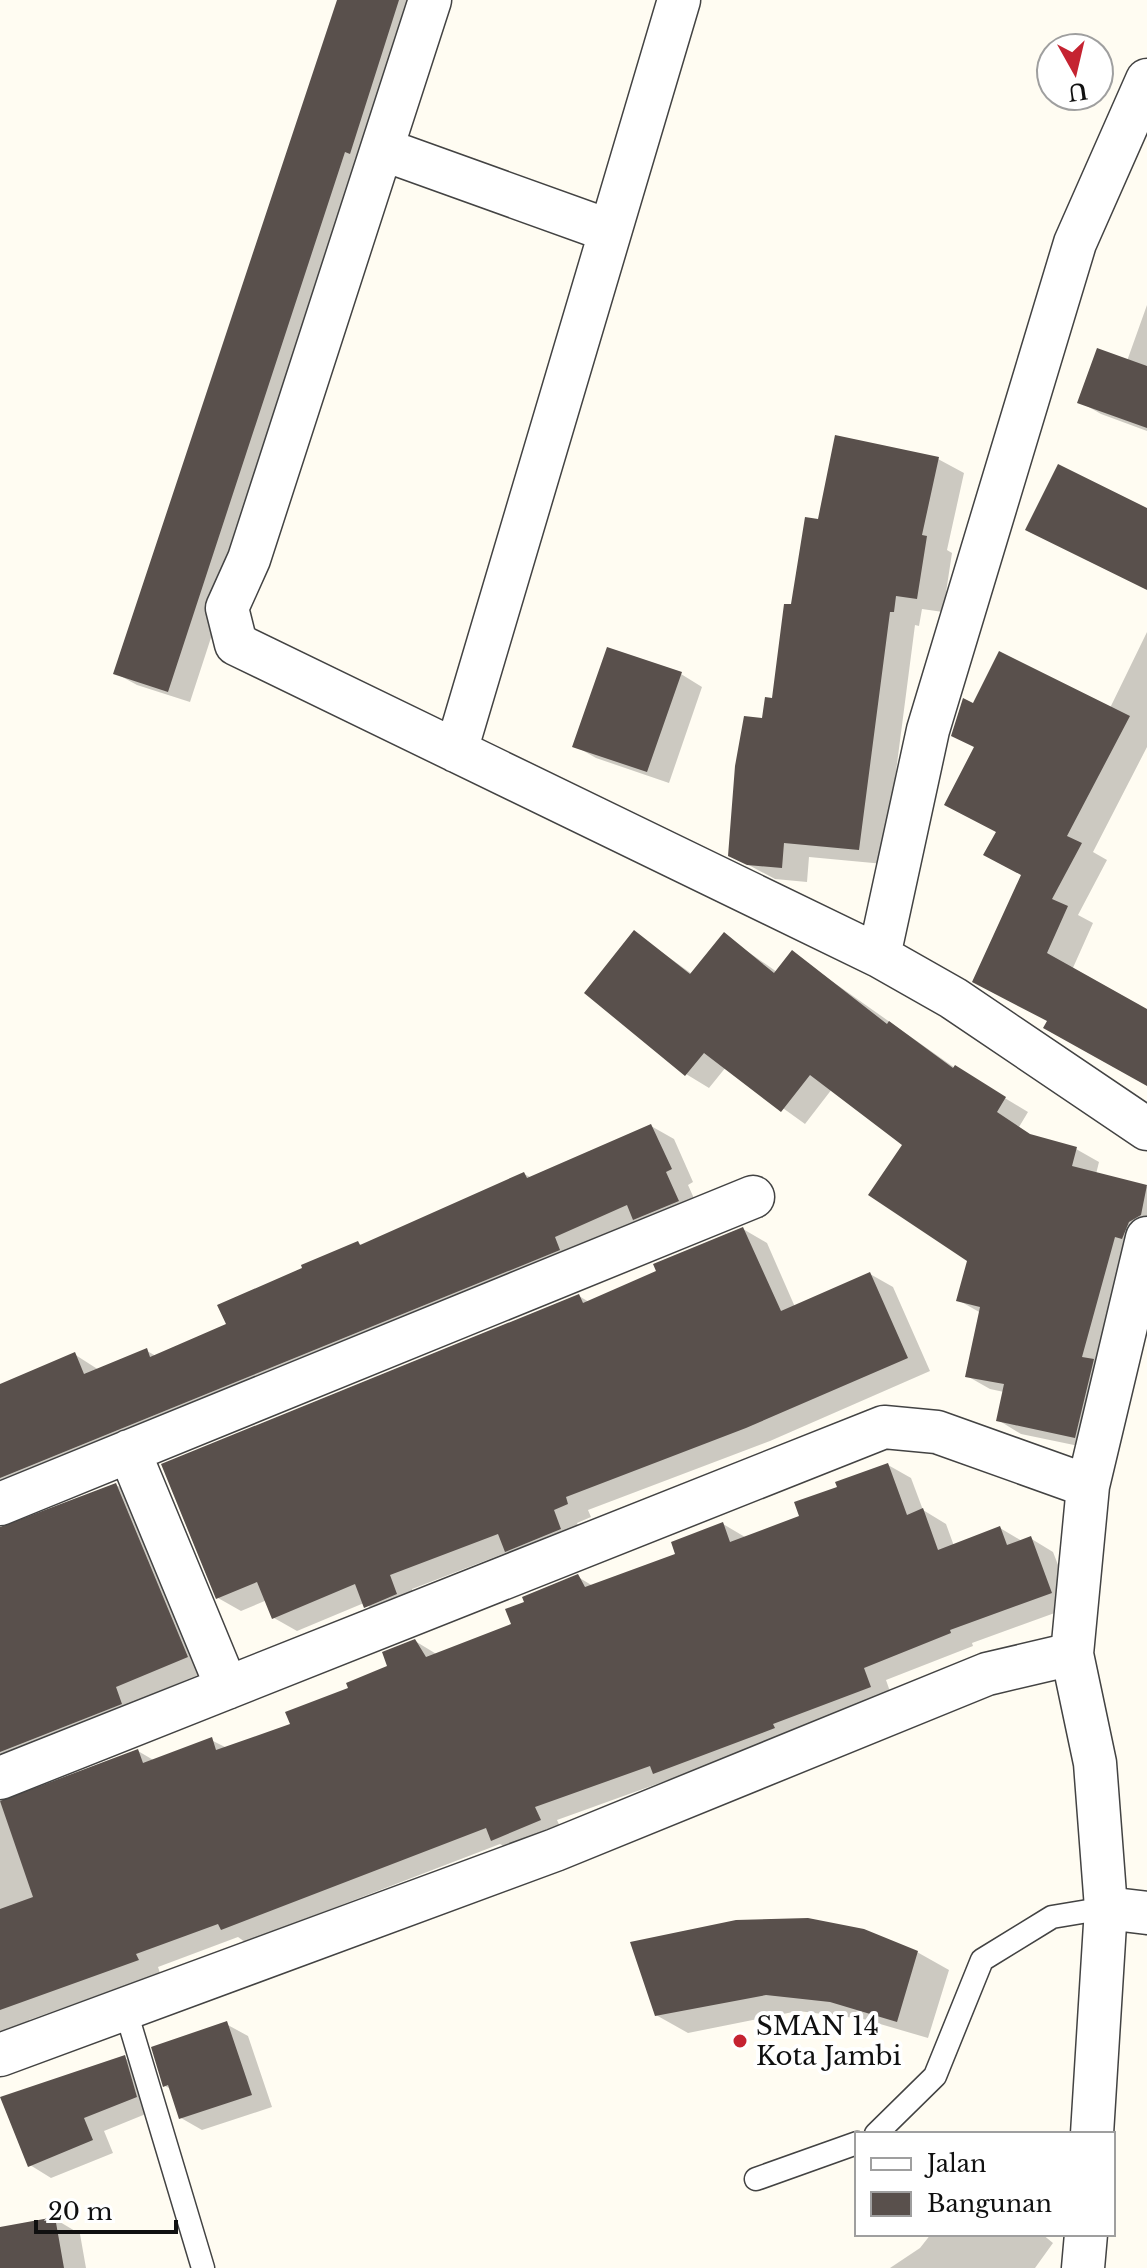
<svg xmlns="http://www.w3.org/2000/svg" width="1147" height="2268" viewBox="0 0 1147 2268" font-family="'Libre Baskerville',serif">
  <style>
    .shadow { fill: #0003 }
    .building { fill: #59504c }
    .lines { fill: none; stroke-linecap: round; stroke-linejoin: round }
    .service-casing { stroke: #434343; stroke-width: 25 }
    .minor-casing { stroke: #434343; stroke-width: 45 }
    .service { stroke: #fff; stroke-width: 22 }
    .minor { stroke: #fff; stroke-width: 42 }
    .poi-dot { fill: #c52331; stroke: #fff; stroke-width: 3 }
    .labels { text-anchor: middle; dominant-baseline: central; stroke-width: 8; stroke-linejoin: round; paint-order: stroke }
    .poi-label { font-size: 26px; fill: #101010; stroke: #fff; text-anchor: start }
  </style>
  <rect width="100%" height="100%" fill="#fffcf2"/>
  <!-- shadow -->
  <path class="shadow" d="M339,0H424L366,163L190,702L137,685L115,673Z
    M1147,305V431L1101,414L1080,402L1127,361Z
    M938,459L964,473L947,550L952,553L943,612L922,609L919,626L915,625L884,864L809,857L807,882L775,879L730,855L764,720L774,700L792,607L819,521Z
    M1147,632V747L1093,852L1107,860L1078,915L1093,923L1072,970L1147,1012V1084L1049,1021L1023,875L998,832L976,748L974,706L1110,708Z
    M681,674L702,687L669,783L596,758L575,746Z
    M635,933L692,974L724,935L777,972L792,953L955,1068L1028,1112L1019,1127L1034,1137L1076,1149L1099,1162L1096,1174L1147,1187V1247L1098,1450L1021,1434L998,1420L1004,1392L990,1389L967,1376L981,1313L958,1300L969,1260L904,1145L832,1089L805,1124L726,1067L709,1088L686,1074L586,993Z
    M651,1126L674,1139L693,1182L688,1185L701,1214L0,1512V1386L74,1354L99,1370L147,1351L156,1356L228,1325L358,1243L363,1246L524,1174L532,1178Z
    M743,1229L767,1243L795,1307L870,1274L893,1287L930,1371L770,1441L588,1510L591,1517L577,1523L584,1542L529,1564L508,1552L412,1589L419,1608L389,1620L364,1603L297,1631L274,1618L267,1600L241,1611L218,1598L579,1296L589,1302L659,1272Z
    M888,1465L911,1478L923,1510L946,1524L954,1546L1000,1528L1022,1541L1030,1538L1053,1552L1074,1606L972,1643L973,1646L886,1680L893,1700L678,1786L668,1780L557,1820L563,1833L516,1853L500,1844L245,1942L238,1937L158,1967L160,1973L29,2020L36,2037L0,2052V1802L138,1751L155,1761L211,1740L227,1748L293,1725L390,1667L415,1641L438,1655L513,1625L578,1577L593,1586L678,1555L723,1524L745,1537L802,1518L840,1488Z
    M116,1485L139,1498L210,1670L138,1700L144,1717L0,1785V1525L1,1529Z
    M917,1952L949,1970L928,2038L863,2019L798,2011L688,2033L656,2015Z
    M226,2024L248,2036L272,2107L202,2130L181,2118L171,2089L165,2086Z
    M124,2058L146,2070L158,2109L104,2131L113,2153L51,2178L30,2165Z
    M55,2219L80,2234L86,2268H0V2229Z
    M931,2234H1042L1053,2243L1035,2268H890L920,2248Z"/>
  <!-- building -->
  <path class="building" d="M337,0H399L350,154L345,152L168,692L113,674Z
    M1097,348L1147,366V428L1077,403Z
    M835,435L939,457L922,535L927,536L917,599L896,596L894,612H890L859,850L784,843L782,868L747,865L728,856L735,766L744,716L762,718L765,697L772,698L784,604H791L805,517L818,519Z
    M1058,464L1147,508V590L1025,530Z
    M607,647L682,672L647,772L572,747Z
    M999,651L1130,716L1067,836L1082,843L1052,899L1068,906L1047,953L1147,1009V1086L1043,1028L1047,1021L972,982L1021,875L983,855L996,832L944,805L974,747L951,736L963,698L973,703Z
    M634,930L690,974L724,932L774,973L792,950L887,1024L889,1021L953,1068L955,1065L1006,1097L997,1112L1030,1134L1077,1147L1072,1166L1147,1185L1141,1215L1129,1222L1122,1239L1115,1237L1082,1357L1094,1359L1075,1438L996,1421L1004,1384L965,1377L980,1307L956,1301L967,1261L868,1195L902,1145L810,1075L781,1112L704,1053L685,1076L584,993Z
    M651,1124L672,1169L666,1172L679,1201L633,1220L627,1205L555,1237L560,1250L0,1478V1384L75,1352L84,1374L147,1348L150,1357L226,1324L217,1305L302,1268L301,1265L358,1241L360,1245L524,1172L527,1178Z
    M743,1227L781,1311L870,1272L908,1358L746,1428L566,1497L568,1504L554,1510L561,1529L505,1552L498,1534L390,1575L397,1594L364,1608L355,1584L272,1619L257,1582L216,1599L161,1464L579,1294L583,1303L656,1271L653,1264Z
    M888,1463L907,1515L923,1508L938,1550L1000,1526L1007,1545L1031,1536L1052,1593L950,1630L951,1633L864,1668L871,1687L773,1724L775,1728L653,1774L650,1766L535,1807L541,1820L491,1841L486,1828L221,1930L218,1924L136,1954L139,1960L0,2010V1909L33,1897L0,1801L138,1749L143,1763L212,1737L216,1750L290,1724L285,1712L348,1688L346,1683L387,1666L382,1652L415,1639L426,1657L511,1624L505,1609L524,1602L522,1597L578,1574L585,1587L675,1554L671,1542L723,1522L730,1542L799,1516L794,1502L837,1487L835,1482Z
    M116,1483L188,1657L116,1687L122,1704L0,1752V1527Z
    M808,1918L864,1929L918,1951L897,2022L830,2002L766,1995L655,2016L630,1942L736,1920Z
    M227,2021L252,2095L179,2119L168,2085L163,2087L151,2047Z
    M125,2055L137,2097L84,2118L93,2140L28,2167L0,2097Z
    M55,2217L64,2268H0V2227Z"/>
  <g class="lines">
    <defs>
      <path id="service" d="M125,2008L203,2268
        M876,2134L935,2076L982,1960L1052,1917L1106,1908
        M756,2179L857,2143"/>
      <path id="minor" d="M430,0L249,559L227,608L236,644L879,956L953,998L1147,1129
        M382,149L610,231
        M456,751L679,0
        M879,956L928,730L1075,243L1147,80
        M129,1451L227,1688
        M0,1504L753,1197
        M0,1778L884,1427L937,1432L1088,1486
        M1106,1908L1147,1913
        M0,2055L555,1850L987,1674L1072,1654
        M1092,2134L1106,1908L1095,1763L1072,1654L1088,1486L1147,1238
        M1083,2268L1086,2234"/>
    </defs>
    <!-- service casing -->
    <use href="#service" class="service-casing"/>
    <!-- minor casing -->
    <use href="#minor" class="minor-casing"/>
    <!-- service -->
    <use href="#service" class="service"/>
    <!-- minor -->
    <use href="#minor" class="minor"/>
  </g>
  <!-- markers -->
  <circle class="poi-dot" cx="740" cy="2041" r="8"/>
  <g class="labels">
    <!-- poi labels -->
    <g class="poi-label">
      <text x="756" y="2026">SMAN 14<tspan x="756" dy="30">Kota Jambi</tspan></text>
    </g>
  </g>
  <!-- legend -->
  <rect x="855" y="2132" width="260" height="104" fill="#ffffff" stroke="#9f9f9f" stroke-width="2"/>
  <rect x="871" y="2158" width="40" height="12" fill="#ffffff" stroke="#9f9f9f" stroke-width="2"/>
  <text x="927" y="2172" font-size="24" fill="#101010">Jalan</text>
  <rect x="871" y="2192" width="40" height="24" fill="#59504c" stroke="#9f9f9f" stroke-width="2"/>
  <text x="927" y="2212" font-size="24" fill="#101010">Bangunan</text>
  <!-- north arrow -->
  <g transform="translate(1075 72) rotate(172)"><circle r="38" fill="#ffffff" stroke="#9f9f9f" stroke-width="2"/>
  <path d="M0-6L14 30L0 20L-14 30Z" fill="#c52331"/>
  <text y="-12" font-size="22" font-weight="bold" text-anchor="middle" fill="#101010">U</text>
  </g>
  <!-- scale -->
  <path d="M36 2220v12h140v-12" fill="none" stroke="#101010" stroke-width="4"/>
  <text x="48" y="2220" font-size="24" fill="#101010" stroke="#ffffff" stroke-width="6" paint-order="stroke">20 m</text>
</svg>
